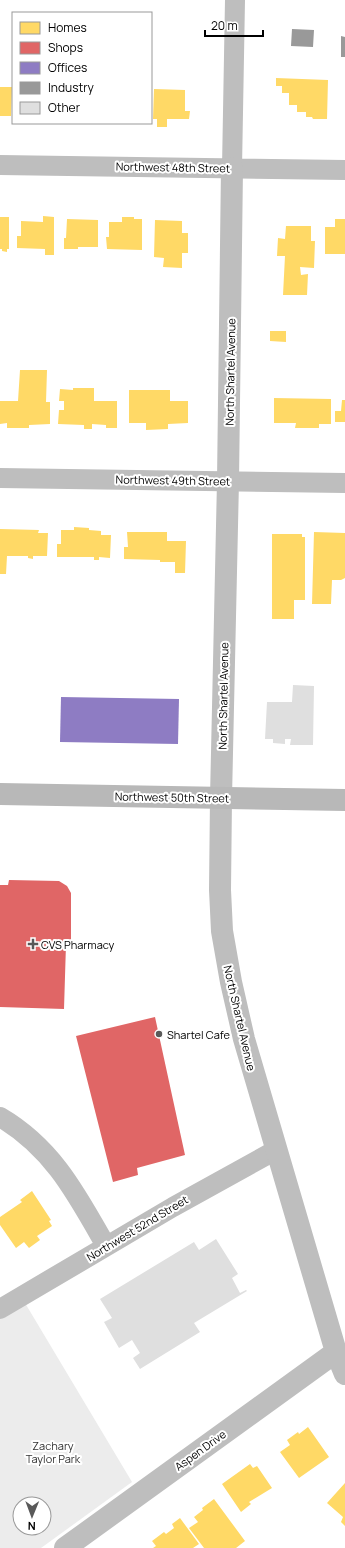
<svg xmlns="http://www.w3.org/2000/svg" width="345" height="1548" viewBox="0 0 345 1548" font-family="Manrope,sans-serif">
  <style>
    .green { fill: #ececec; fill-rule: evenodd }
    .homes { fill: #ffd966 }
    .shops { fill: #e06666 }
    .offices { fill: #8e7cc3 }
    .industry { fill: #999 }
    .building { fill: #dfdfdf }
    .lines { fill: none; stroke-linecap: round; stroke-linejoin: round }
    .minor { stroke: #bebebe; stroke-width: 20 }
    .tertiary { stroke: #bebebe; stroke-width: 22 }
    .secondary { stroke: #b8b8b8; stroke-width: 22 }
    .poi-dot { fill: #595959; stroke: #fff; stroke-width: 1.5 }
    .labels { text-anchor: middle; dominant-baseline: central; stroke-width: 4; stroke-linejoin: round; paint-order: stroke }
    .street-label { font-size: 11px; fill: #000; stroke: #fff }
    .poi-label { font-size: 11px; fill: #000; stroke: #fff; text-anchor: start }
    .park-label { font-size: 11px; fill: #333; stroke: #fff }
  </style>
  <rect width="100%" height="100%" fill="#fff"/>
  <!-- green -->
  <path class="green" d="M25,1303L132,1482L41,1548H0V1319ZM20,1504H44V1528H20Z"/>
  <!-- homes -->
  <path class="homes" d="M276,78L328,80L327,119H313L312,117H306V112H297V105H289V93H282V86H276Z
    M0,87H12L11,116H0Z
    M154,89L185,90V111H190L189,119H167V127H157V119H153Z
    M43,216L54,217V255H45V249L17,248V236H21V221L43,222Z
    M0,217H9V249H7V252L2,251V249H0Z
    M122,217H134V219H142V250L107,249L106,237H109V222H122Z
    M67,219L98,220V247H78V249H64V238H66Z
    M335,219H345V254H325V227H335Z
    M155,220L182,221V233H188V253H182V268L163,267L164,258L154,257Z
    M286,226H311V241H315L314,268L300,267L301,275L308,274L307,295H283L285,256H277L278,238L285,239Z
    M270,331H286V342L270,341Z
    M20,370H47L46,402H50V424L29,425V428H7V423L0,424V401H18Z
    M73,388H94V401H117V428H106V425L92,424V429H84V425L58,424L59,410H64V401H59L60,389L73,390Z
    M129,390H170V401H188V423L168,424V429L146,430V423H129Z
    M274,398L331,399V424H319V428H295L296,423H274Z
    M342,400H345V422H335V411H341Z
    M74,527L89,528V530L101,531V535H111L110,558L99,557V560H94V557H57V544H61V530H74Z
    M0,529L39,530L38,533H48L47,556H33V559L28,558V556H7L6,574H0Z
    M127,532H167V541H186L185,573H175V562H160V560L124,559V547H128Z
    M314,532L345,533V578L341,580H332L331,604H312Z
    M272,534H302V537H305V600H294V619H272Z
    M32,1191L51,1220L49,1221L52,1226L37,1236L40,1240L29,1248L24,1242L16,1248L0,1225V1217L22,1202L20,1200Z
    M308,1427L329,1457L299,1478L280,1452L290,1445L287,1440L298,1432L299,1434Z
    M250,1464L253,1468L257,1466L272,1488L249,1502L251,1504L241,1512L222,1484Z
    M345,1483V1526L341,1522L343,1517L327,1503Z
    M214,1499L245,1541L236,1548H204L189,1528L198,1522L194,1517L203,1510L202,1508Z
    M180,1518L199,1544L193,1548H153L156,1546L152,1541L164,1532L166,1534L174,1528L172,1524Z"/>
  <!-- shops -->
  <path class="shops" d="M9,880L59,881L67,886L71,893V945L66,944L64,1009L0,1007V885H8Z
    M155,1017L185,1155L137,1168L138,1175L113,1182L76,1036Z"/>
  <!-- offices -->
  <path class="offices" d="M61,697L179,699L178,744L60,742Z"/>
  <!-- industry -->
  <path class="industry" d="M292,29L314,30L313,47L291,46Z
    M341,36L345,37V57H341Z"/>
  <!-- building -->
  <path class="building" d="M293,685L314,686L313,745H290L291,739H285V744L273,743V739H265L267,702H292Z
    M216,1239L238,1274L232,1278L240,1293L246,1290L247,1291L194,1323L200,1332L140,1369L133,1358L140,1353L132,1340L119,1348L104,1322L112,1318L100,1299L194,1242L199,1250Z"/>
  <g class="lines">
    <!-- minor -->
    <path class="minor" d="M0,165L345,170
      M232,168L235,0
      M0,478L345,483
      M0,1117C53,1148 77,1195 106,1246
      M0,1309L173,1207L276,1150"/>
    <!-- tertiary -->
    <path class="tertiary" d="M232,168L228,481L221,798L220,890L222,931L231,982L244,1039L336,1352L345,1374
      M65,1548L336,1352"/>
    <!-- secondary -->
    <path class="secondary" d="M0,794L345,800"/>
  </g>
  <!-- markers -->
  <g class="poi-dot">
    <path d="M31 938h4v4h4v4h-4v4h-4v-4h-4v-4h4z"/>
    <circle cx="159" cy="1034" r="4"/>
  </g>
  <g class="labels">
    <!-- street labels -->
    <g class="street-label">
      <text transform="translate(173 167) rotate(1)">Northwest 48th Street</text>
      <text transform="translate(230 372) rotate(-89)">North Shartel Avenue</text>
      <text transform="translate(173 480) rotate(1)">Northwest 49th Street</text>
      <text transform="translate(223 696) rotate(-89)">North Shartel Avenue</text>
      <text transform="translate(172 797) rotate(1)">Northwest 50th Street</text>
      <text transform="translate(240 1018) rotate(77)">North Shartel Avenue</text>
      <text transform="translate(137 1228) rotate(-31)">Northwest 52nd Street</text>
      <text transform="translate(200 1450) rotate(-36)">Aspen Drive</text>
    </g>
    <!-- poi labels -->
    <g class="poi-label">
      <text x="41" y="944">CVS Pharmacy</text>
      <text x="167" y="1034">Shartel Cafe</text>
    </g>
    <!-- park labels -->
    <g class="park-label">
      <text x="53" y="1445">Zachary<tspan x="53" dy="13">Taylor Park</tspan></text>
    </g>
  </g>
  <!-- legend -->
  <rect x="12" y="12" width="140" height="112" fill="#ffffff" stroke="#999999"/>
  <rect x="20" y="22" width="20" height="12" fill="#ffd966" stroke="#999999"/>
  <text x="48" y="32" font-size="12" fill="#000000">Homes</text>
  <rect x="20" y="42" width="20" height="12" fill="#e06666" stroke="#999999"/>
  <text x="48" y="52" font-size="12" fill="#000000">Shops</text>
  <rect x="20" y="62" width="20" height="12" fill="#8e7cc3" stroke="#999999"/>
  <text x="48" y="72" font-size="12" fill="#000000">Offices</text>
  <rect x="20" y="82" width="20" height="12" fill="#999999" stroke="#999999"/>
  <text x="48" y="92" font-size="12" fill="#000000">Industry</text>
  <rect x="20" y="102" width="20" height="12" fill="#dfdfdf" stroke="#999999"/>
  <text x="48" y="112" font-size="12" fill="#000000">Other</text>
  <!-- north arrow -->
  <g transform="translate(32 1516) rotate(181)"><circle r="19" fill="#ffffff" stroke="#999999"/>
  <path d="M0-3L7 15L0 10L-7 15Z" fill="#595959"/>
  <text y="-6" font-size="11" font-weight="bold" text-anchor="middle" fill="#000000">N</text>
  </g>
  <!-- scale -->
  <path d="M205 30v6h58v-6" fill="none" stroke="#000000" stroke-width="2"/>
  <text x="211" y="30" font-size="12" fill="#000000" stroke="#ffffff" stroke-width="3" paint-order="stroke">20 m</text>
</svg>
